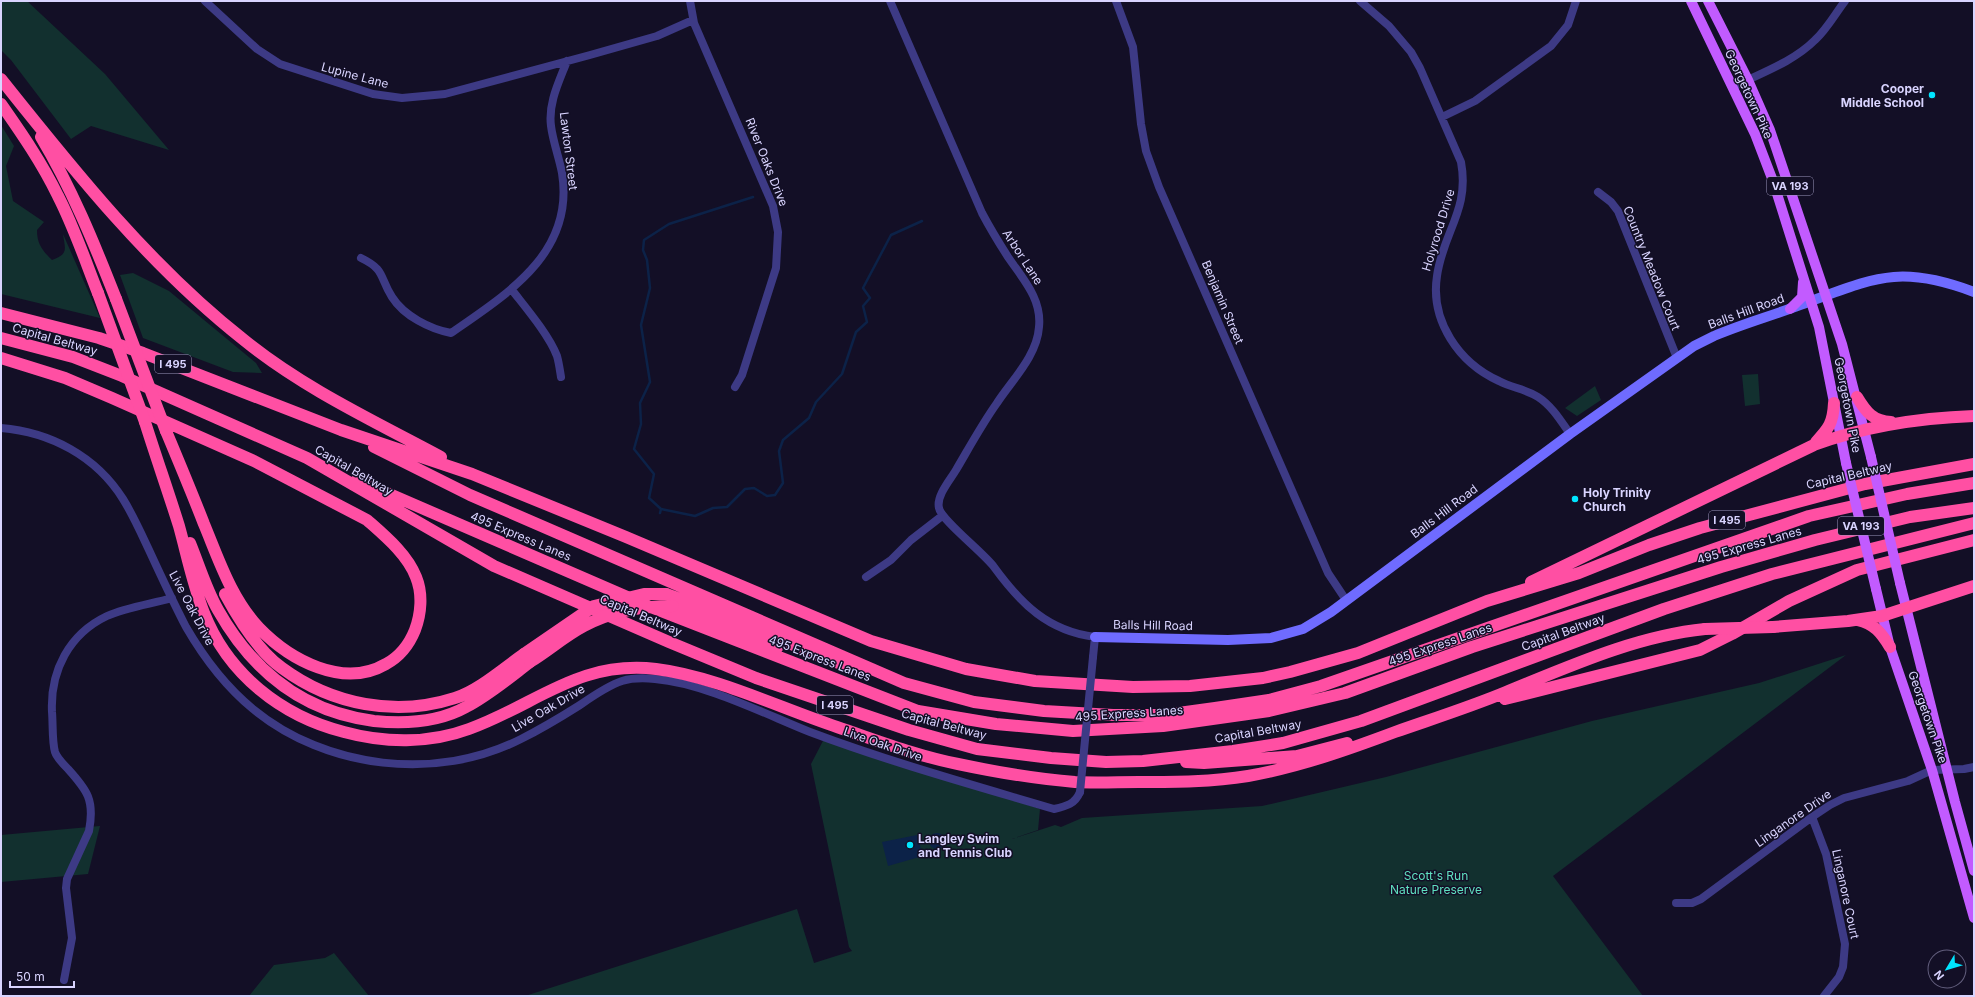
<svg xmlns="http://www.w3.org/2000/svg" width="1975" height="997" viewBox="0 0 1975 997" font-family="Inter,sans-serif">
  <style>
    .green { fill: #12302f }
    .water { fill: #0c2248 }
    .lines { fill: none; stroke-linecap: round; stroke-linejoin: round }
    .stream { stroke: #0c2248; stroke-width: 2.5 }
    .street { stroke: #3d3a85; stroke-width: 8 }
    .secondary { stroke: #6f6bff; stroke-width: 10 }
    .primary { stroke: #c25bff; stroke-width: 10 }
    .highway { stroke: #ff4fa3; stroke-width: 12 }
    .street-bridge { stroke: #3d3a85; stroke-width: 8 }
    .primary-bridge { stroke: #c25bff; stroke-width: 10 }
    .highway-bridge { stroke: #ff4fa3; stroke-width: 12 }
    .poi-dot { fill: #00e5ff; stroke: #130f26; stroke-width: 1.5 }
    .labels { text-anchor: middle; dominant-baseline: central; stroke-width: 3; stroke-linejoin: round; paint-order: stroke }
    .shield { fill: #130f26; stroke: #9e99be; stroke-width: 1 }
    .shield-label { font-size: 11px; font-weight: bold; fill: #d9d4ff }
    .street-label { font-size: 12px; fill: #d9d4ff; stroke: #130f26 }
    .poi-label { font-size: 12px; font-weight: bold; fill: #d9d4ff; stroke: #130f26; text-anchor: start }
    .park-label { font-size: 12px; fill: #5fe0c0; stroke: #130f26 }
  </style>
  <rect width="100%" height="100%" fill="#130f26"/>
  <!-- green -->
  <path class="green" d="M1,1H27L105,74L169,150L91,126L71,139L11,60L1,50Z
    M1,125L14,146L6,166L13,201L44,222L37,230C37,244 42,250 52,260C69,254 65,249 63,234L100,318L1,294Z
    M133,273L169,291L256,363L262,373L233,372L143,338L120,275Z
    M1758,374L1760,404L1745,406L1742,375Z
    M1595,386L1601,400L1577,416L1565,408Z
    M1846,655L1553,876L1643,996H525L797,909L814,963L852,951L849,947L811,764L825,737L1040,809L1038,830L1012,839L1055,825L1061,827L1082,818L1262,806L1386,777L1592,721L1759,683Z
    M100,826L88,874L1,882V835Z
    M334,953L369,996H249L274,965L325,958Z"/>
  <!-- water -->
  <path class="water" d="M929 841a8 8 0 1 1 16 0a8 8 0 1 1-16 0Z
    M917,835L923,856L888,866L882,842Z"/>
  <g class="lines">
    <!-- stream -->
    <path class="stream" d="M661,509L649,498L654,474L634,449L641,424L640,403L650,382L641,325L650,288L647,260L643,250L644,240L669,224L753,197
      M660,513L661,509L695,516L713,508L727,507L745,489L754,488L767,496L775,495L783,483L779,451L783,440L809,418L816,402L842,374L856,332L867,322L863,306L870,298L863,288L891,235L922,221"/>
    <!-- street -->
    <path class="street" d="M205,1L257,49L280,64L373,94L402,98L445,94L590,55L657,36L693,20
      M690,1L694,23L773,206L778,232L776,268L742,375L735,387
      M890,1L982,213C990,228 999,243 1008,257C1023,279 1042,299 1039,327C1037,356 1012,380 997,403C982,424 969,448 956,470C950,480 936,496 939,508C941,520 984,553 994,567C1021,604 1048,631 1095,637L1093,657
      M1116,1L1133,47L1141,124L1146,151L1159,187L1328,573L1346,600
      M1360,1L1389,26L1411,52L1420,68L1461,162C1470,210 1443,232 1437,276C1430,321 1459,363 1499,381C1512,388 1526,389 1538,397C1552,406 1561,421 1570,434
      M1733,87C1761,73 1793,62 1815,40C1827,29 1835,14 1845,1
      M1442,117L1475,101L1551,46L1568,25L1576,1
      M1598,192L1611,202L1618,211L1677,358
      M361,258C386,270 379,277 392,297C404,316 430,329 451,333C507,294 575,253 562,173C559,157 553,142 551,126C548,103 559,82 567,61
      M512,290C526,308 549,335 557,356C559,363 560,371 561,377
      M1,428C50,432 96,456 123,499C133,515 141,533 149,550C161,576 173,602 186,627C204,658 225,686 253,709C326,769 437,782 521,739C541,729 561,717 580,705C593,696 607,686 622,681C632,678 645,678 655,679C704,683 765,714 810,732C890,762 973,785 1054,809C1067,806 1075,804 1080,792
      M866,577L891,560L911,540L942,516
      M1812,817L1826,854L1845,944L1843,967L1839,977L1824,996
      M1676,903H1692L1701,899L1812,817L1830,805L1844,798L1908,781L1932,770L1964,769L1974,767
      M64,980L72,938L66,888L67,879L89,831C95,800 87,790 68,769C63,764 57,758 55,752C52,742 53,723 52,712C50,671 69,634 107,616C127,607 151,604 172,598"/>
    <!-- secondary -->
    <path class="secondary" d="M1095,637L1228,640L1271,638L1303,629L1331,612L1570,434L1694,346L1714,336C1742,324 1771,316 1800,305C1873,279 1897,263 1974,292"/>
    <!-- primary -->
    <path class="primary" d="M1691,1L1755,134L1773,181L1819,327L1846,463
      M1708,1L1748,80L1770,130L1842,344L1871,457
      M1790,309L1802,297L1803,282
      M1900,583L1955,802L1974,871
      M1876,589L1890,647L1932,770L1974,918"/>
    <!-- highway -->
    <path class="highway" d="M1,79C75,172 151,267 244,340C303,388 374,421 441,457
      M1,104C22,134 42,163 58,196C74,227 85,260 98,293
      M41,137C72,189 94,243 116,299
      M1,313L99,338L143,353L341,430L472,474L626,537L871,641L966,669L1035,681L1133,687L1190,686L1263,678L1290,672L1358,653L1487,601L1579,573L1649,545L1700,528L1865,484L1974,464
      M1,338L73,357L122,376L307,458L494,566L669,642L756,678L909,730L977,749L1051,758L1106,762L1143,761L1233,751L1283,743L1361,721L1664,609L1772,574L1974,523
      M1,358L65,378L112,398L254,461L367,520C385,536 407,554 416,577C423,594 421,614 415,630C409,645 399,657 386,664C343,689 290,660 259,628C231,598 219,560 204,524C192,493 179,462 166,431
      M1857,397C1866,412 1873,421 1891,422
      M145,422C156,457 168,491 179,526C187,555 193,585 204,613C228,674 281,716 344,732C384,743 429,744 469,729C536,705 578,660 656,669C714,676 780,708 837,727C876,740 917,756 958,764C996,772 1037,779 1075,782C1096,783 1118,782 1139,782C1175,782 1212,782 1248,776C1299,767 1347,750 1395,732C1432,719 1470,707 1506,692C1570,666 1636,636 1705,629
      M1816,442C1829,428 1833,423 1834,403
      M374,447L470,495L904,683L974,702L1044,711L1113,715H1164L1215,708L1269,700L1321,686L1809,516L1907,494L1974,483
      M357,480L648,606L918,711L996,724L1073,731L1163,726L1269,711L1345,693L1472,647L1721,567L1815,540L1910,517L1974,508
      M190,543C199,565 206,589 218,610C253,672 303,712 374,721C404,724 439,722 466,707C489,695 509,678 530,662
      M1531,582L1814,445C1865,426 1920,418 1974,416
      M225,594C239,620 258,651 282,668C332,705 396,717 455,698C478,691 504,668 524,654
      M666,594L713,611L827,659L848,666
      M673,606L712,619L777,648
      M1858,620C1874,623 1882,634 1890,647
      M1773,627L1848,621L1882,616L1974,586
      M1505,699L1700,650L1732,634L1789,601L1857,570L1974,540
      M1186,762L1204,763L1297,756L1347,743"/>
    <!-- street-bridge -->
    <path class="street-bridge" d="M1080,792L1093,657"/>
    <!-- primary-bridge -->
    <path class="primary-bridge" d="M1871,457L1900,583
      M1846,463L1876,589"/>
    <!-- highway-bridge -->
    <path class="highway-bridge" d="M98,293L145,422
      M116,299L166,431
      M1705,629L1773,627
      M524,654L594,606L644,594H666
      M530,662C548,651 565,636 584,626C610,612 643,606 673,606"/>
  </g>
  <!-- markers -->
  <g class="poi-dot">
    <circle cx="1932" cy="95" r="4"/>
    <circle cx="1575" cy="499" r="4"/>
    <circle cx="910" cy="845" r="4"/>
  </g>
  <g class="labels">
    <!-- shield labels -->
    <g class="shield">
      <rect x="1767" y="177" width="46" height="18" rx="3"/>
      <rect x="155" y="355" width="36" height="18" rx="3"/>
      <rect x="1709" y="511" width="36" height="18" rx="3"/>
      <rect x="1838" y="517" width="46" height="18" rx="3"/>
      <rect x="817" y="696" width="36" height="18" rx="3"/>
    </g>
    <g class="shield-label">
      <text x="1790" y="186">VA 193</text>
      <text x="173" y="364">I 495</text>
      <text x="1727" y="520">I 495</text>
      <text x="1861" y="526">VA 193</text>
      <text x="835" y="705">I 495</text>
    </g>
    <!-- street labels -->
    <g class="street-label">
      <text transform="translate(355 75) rotate(15)">Lupine Lane</text>
      <text transform="translate(1749 94) rotate(65)">Georgetown Pike</text>
      <text transform="translate(569 151) rotate(83)">Lawton Street</text>
      <text transform="translate(767 162) rotate(68)">River Oaks Drive</text>
      <text transform="translate(1438 230) rotate(-73)">Holyrood Drive</text>
      <text transform="translate(1023 257) rotate(57)">Arbor Lane</text>
      <text transform="translate(1652 268) rotate(68)">Country Meadow Court</text>
      <text transform="translate(1223 302) rotate(67)">Benjamin Street</text>
      <text transform="translate(1746 311) rotate(-20)">Balls Hill Road</text>
      <text transform="translate(55 339) rotate(16)">Capital Beltway</text>
      <text transform="translate(1848 405) rotate(79)">Georgetown Pike</text>
      <text transform="translate(354 470) rotate(30)">Capital Beltway</text>
      <text transform="translate(1849 475) rotate(-13)">Capital Beltway</text>
      <text transform="translate(1444 511) rotate(-37)">Balls Hill Road</text>
      <text transform="translate(521 536) rotate(23)">495 Express Lanes</text>
      <text transform="translate(1749 545) rotate(-16)">495 Express Lanes</text>
      <text transform="translate(192 608) rotate(62)">Live Oak Drive</text>
      <text transform="translate(641 615) rotate(23)">Capital Beltway</text>
      <text transform="translate(1153 625) rotate(1)">Balls Hill Road</text>
      <text transform="translate(1563 632) rotate(-20)">Capital Beltway</text>
      <text transform="translate(1440 644) rotate(-19)">495 Express Lanes</text>
      <text transform="translate(820 658) rotate(21)">495 Express Lanes</text>
      <text transform="translate(548 708) rotate(-30)">Live Oak Drive</text>
      <text transform="translate(1129 713) rotate(-4)">495 Express Lanes</text>
      <text transform="translate(1928 717) rotate(71)">Georgetown Pike</text>
      <text transform="translate(944 724) rotate(15)">Capital Beltway</text>
      <text transform="translate(1258 731) rotate(-10)">Capital Beltway</text>
      <text transform="translate(883 744) rotate(19)">Live Oak Drive</text>
      <text transform="translate(1793 818) rotate(-35)">Linganore Drive</text>
      <text transform="translate(1846 894) rotate(78)">Linganore Court</text>
    </g>
    <!-- poi labels -->
    <g class="poi-label">
      <text x="1924" y="88" text-anchor="end">Cooper<tspan x="1924" dy="14">Middle School</tspan></text>
      <text x="1583" y="492">Holy Trinity<tspan x="1583" dy="14">Church</tspan></text>
      <text x="918" y="838">Langley Swim<tspan x="918" dy="14">and Tennis Club</tspan></text>
    </g>
    <!-- park labels -->
    <g class="park-label">
      <text x="1436" y="875">Scott's Run<tspan x="1436" dy="14">Nature Preserve</tspan></text>
    </g>
  </g>
  <!-- border -->
  <rect width="1975" height="997" fill="none" stroke="#d9d4ff" stroke-width="4"/>
  <!-- north arrow -->
  <g transform="translate(1947 969) rotate(232)"><circle r="19" fill="#130f26" stroke="#625e7d"/>
  <path d="M0-3L7 15L0 10L-7 15Z" fill="#00e5ff"/>
  <text y="-6" font-size="11" font-weight="bold" text-anchor="middle" fill="#d9d4ff">N</text>
  </g>
  <!-- scale -->
  <path d="M10 981v6h64v-6" fill="none" stroke="#d9d4ff" stroke-width="2"/>
  <text x="16" y="981" font-size="12" fill="#d9d4ff" stroke="#130f26" stroke-width="3" paint-order="stroke">50 m</text>
</svg>
